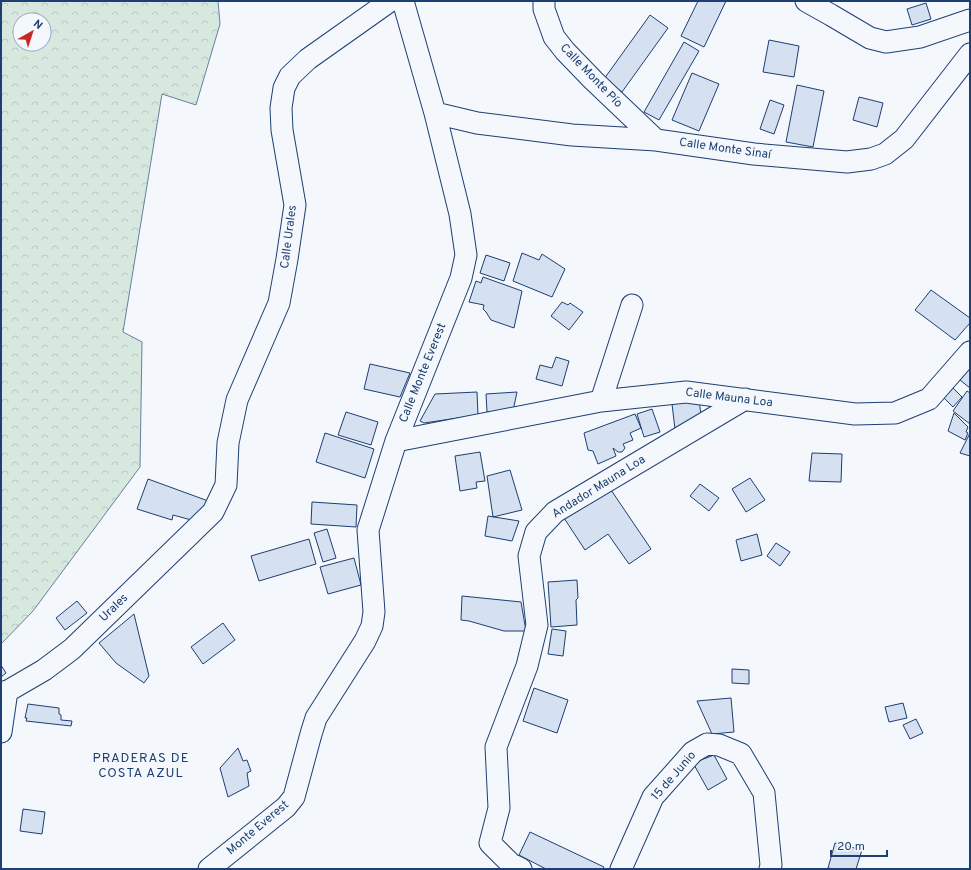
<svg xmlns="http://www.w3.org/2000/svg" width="971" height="870" viewBox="0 0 971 870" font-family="Overpass,sans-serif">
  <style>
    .forest { fill: url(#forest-crowns); stroke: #687fa3; fill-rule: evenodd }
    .building { fill: #d5e0f0; stroke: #1d3f73 }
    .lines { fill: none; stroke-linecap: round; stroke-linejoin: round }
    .minor-casing { stroke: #1d3f73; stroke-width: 23 }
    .minor { stroke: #f4f7fb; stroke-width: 21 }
    .labels { text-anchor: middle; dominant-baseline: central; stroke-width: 3; stroke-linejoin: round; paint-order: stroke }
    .street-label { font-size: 12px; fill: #1d3f73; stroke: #f4f7fb }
    .neighbourhood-label { font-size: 13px; letter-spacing: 1px; fill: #1d3f73; stroke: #f4f7fb }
  </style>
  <defs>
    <pattern id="forest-crowns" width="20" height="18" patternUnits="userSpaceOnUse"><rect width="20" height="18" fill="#d7e8df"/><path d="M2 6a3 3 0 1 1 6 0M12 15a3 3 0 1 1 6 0" fill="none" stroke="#b8c8c3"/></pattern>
  </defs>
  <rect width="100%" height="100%" fill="#f4f7fb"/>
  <!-- forest -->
  <path class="forest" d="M1,1H218L220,24L196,105L162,94L123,332L142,342L140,467L33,611L1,644ZM20,20H44V44H20Z"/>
  <!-- building -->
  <path class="building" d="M698,1H726L704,47L681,36Z
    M926,3L931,19L912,25L907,9Z
    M650,15L668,28L622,92L604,79Z
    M769,40L799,46L794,77L763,72Z
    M684,42L699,51L659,120L644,112Z
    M692,73L719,84L699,131L672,120Z
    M797,85L824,91L813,147L786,142Z
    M859,97L883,103L877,127L853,120Z
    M770,100L784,105L774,134L760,129Z
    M522,253L539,260L542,254L565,269L552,297L513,281Z
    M486,255L510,263L504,281L480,273Z
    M483,277L522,291L514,328L491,320L486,312L483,309L484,305L469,302L476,281L481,283Z
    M931,290L970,318V323L955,340L915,310Z
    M562,302L568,305L570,303L583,312L569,330L551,316Z
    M556,357L569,361L562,386L536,379L540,365L552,368Z
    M370,364L410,373L400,397L364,389Z
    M970,366V388L960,380Z
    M952,387L962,397L953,407L943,397Z
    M967,391L970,393V424L953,411Z
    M477,392L478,415L424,423L420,421L435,394Z
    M517,392L513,411L487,412L486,394Z
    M699,400L701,415L675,429L672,404Z
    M652,409L660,432L644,437L637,414Z
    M346,412L378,422L371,445L338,435Z
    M954,413L968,427L966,432L968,433L965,440L948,431Z
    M635,414L641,428L630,433L633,440L623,444L625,448L622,452H618L613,448L616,456L598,464L593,451L588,450L584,433Z
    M325,433L374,449L365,478L316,462Z
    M970,433V456L960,453Z
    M480,452L485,481L476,482L477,488L460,491L455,456Z
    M812,453L842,454L841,482L809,481Z
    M510,470L522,510L493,517L487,476Z
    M750,478L765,500L746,512L732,489Z
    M148,479L211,502L195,521L173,515L172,520L137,509Z
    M700,484L719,498L709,511L690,496Z
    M609,487L651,549L629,564L608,534L585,550L564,518Z
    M312,502L357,505L356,527L311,524Z
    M488,516L519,521L512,541L485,536Z
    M327,529L336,558L323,562L314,533Z
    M757,534L762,555L741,561L736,540Z
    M309,539L316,564L259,581L251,556Z
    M776,543L790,552L780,566L767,556Z
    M354,558L361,585L328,594L320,567Z
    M577,580L578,598L576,600L577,625L551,627L548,582Z
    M462,596L521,602L526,631H504L469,621L461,620Z
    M77,601L87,613L65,630L56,618Z
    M134,614L149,676L144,683L116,663L99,643Z
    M223,623L235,640L203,664L191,647Z
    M552,629L566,631L563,656L548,654Z
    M1,665L6,673L1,677Z
    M732,669L749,670V684L732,683Z
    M534,688L568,700L557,733L523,721Z
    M731,698L734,732L712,734L697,701Z
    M903,703L907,718L889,722L885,707Z
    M28,704L59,708V714L61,715V720L72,721L71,726L26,721L27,718H25Z
    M916,719L923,733L910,739L903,725Z
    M238,748L243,761L247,760L251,771L247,773L249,786L228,797L220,768Z
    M714,755L727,779L708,790L693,763Z
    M23,809L45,812L42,834L20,831Z
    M530,832L604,867L603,869H546L519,855Z
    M835,843L862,850L856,869H834L828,868Z"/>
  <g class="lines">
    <defs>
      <path id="minor" d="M544,1V9L554,37L565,51L593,80L656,140
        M806,1L831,15L870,38L886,42L920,37L970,20
        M435,113L477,123L572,135L656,140L754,154L847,162L871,159L885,154L904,139L970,54
        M601,401L632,305
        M396,441L601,401L686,392L855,414L895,413L929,399L970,352
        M1,695L44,670L72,649L213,512L226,485L228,443L237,400L279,303L287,259L295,205L282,130L281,108L284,88L290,76L308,59L390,1
        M1,732L7,691
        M209,869L286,807L294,797L311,734L316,718L365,641L372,626L374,612L368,530L396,441L461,278L466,255L460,214L435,113L403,1
        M521,869L511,864L490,843L499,808L496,747L527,666L537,625L529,556L536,532L555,512L745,399
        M621,869L653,797L693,752L707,744L719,745L741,754L764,793L771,865L770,869"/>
    </defs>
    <!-- minor casing -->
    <use href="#minor" class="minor-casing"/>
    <!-- minor -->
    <use href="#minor" class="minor"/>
  </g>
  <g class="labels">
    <!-- street labels -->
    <g class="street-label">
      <text transform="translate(591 76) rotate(46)">Calle Monte Pío</text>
      <text transform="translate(725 149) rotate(8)">Calle Monte Sinaí</text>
      <text transform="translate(289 237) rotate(-83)">Calle Urales</text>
      <text transform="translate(423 373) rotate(-68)">Calle Monte Everest</text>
      <text transform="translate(729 398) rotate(7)">Calle Mauna Loa</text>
      <text transform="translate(599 487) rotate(-32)">Andador Mauna Loa</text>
      <text transform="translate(114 608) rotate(-44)">Urales</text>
      <text transform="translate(674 776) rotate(-49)">15 de Junio</text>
      <text transform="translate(258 828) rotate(-40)">Monte Everest</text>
    </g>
    <!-- neighbourhood labels -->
    <g class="neighbourhood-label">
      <text x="141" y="759">PRADERAS DE<tspan x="141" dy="15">COSTA AZUL</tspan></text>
    </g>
  </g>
  <!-- border -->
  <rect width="971" height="870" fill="none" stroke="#1d3f73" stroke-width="4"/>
  <!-- north arrow -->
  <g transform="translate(32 32) rotate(39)"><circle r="19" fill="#f4f7fb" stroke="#9eadc5"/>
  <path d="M0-3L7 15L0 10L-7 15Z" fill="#c62828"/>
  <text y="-6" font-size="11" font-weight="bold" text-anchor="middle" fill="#1d3f73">N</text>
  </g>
  <!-- scale -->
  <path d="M831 850v6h56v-6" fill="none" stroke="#1d3f73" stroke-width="2"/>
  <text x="837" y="850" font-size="12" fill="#1d3f73" stroke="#f4f7fb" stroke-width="3" paint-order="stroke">20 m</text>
</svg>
